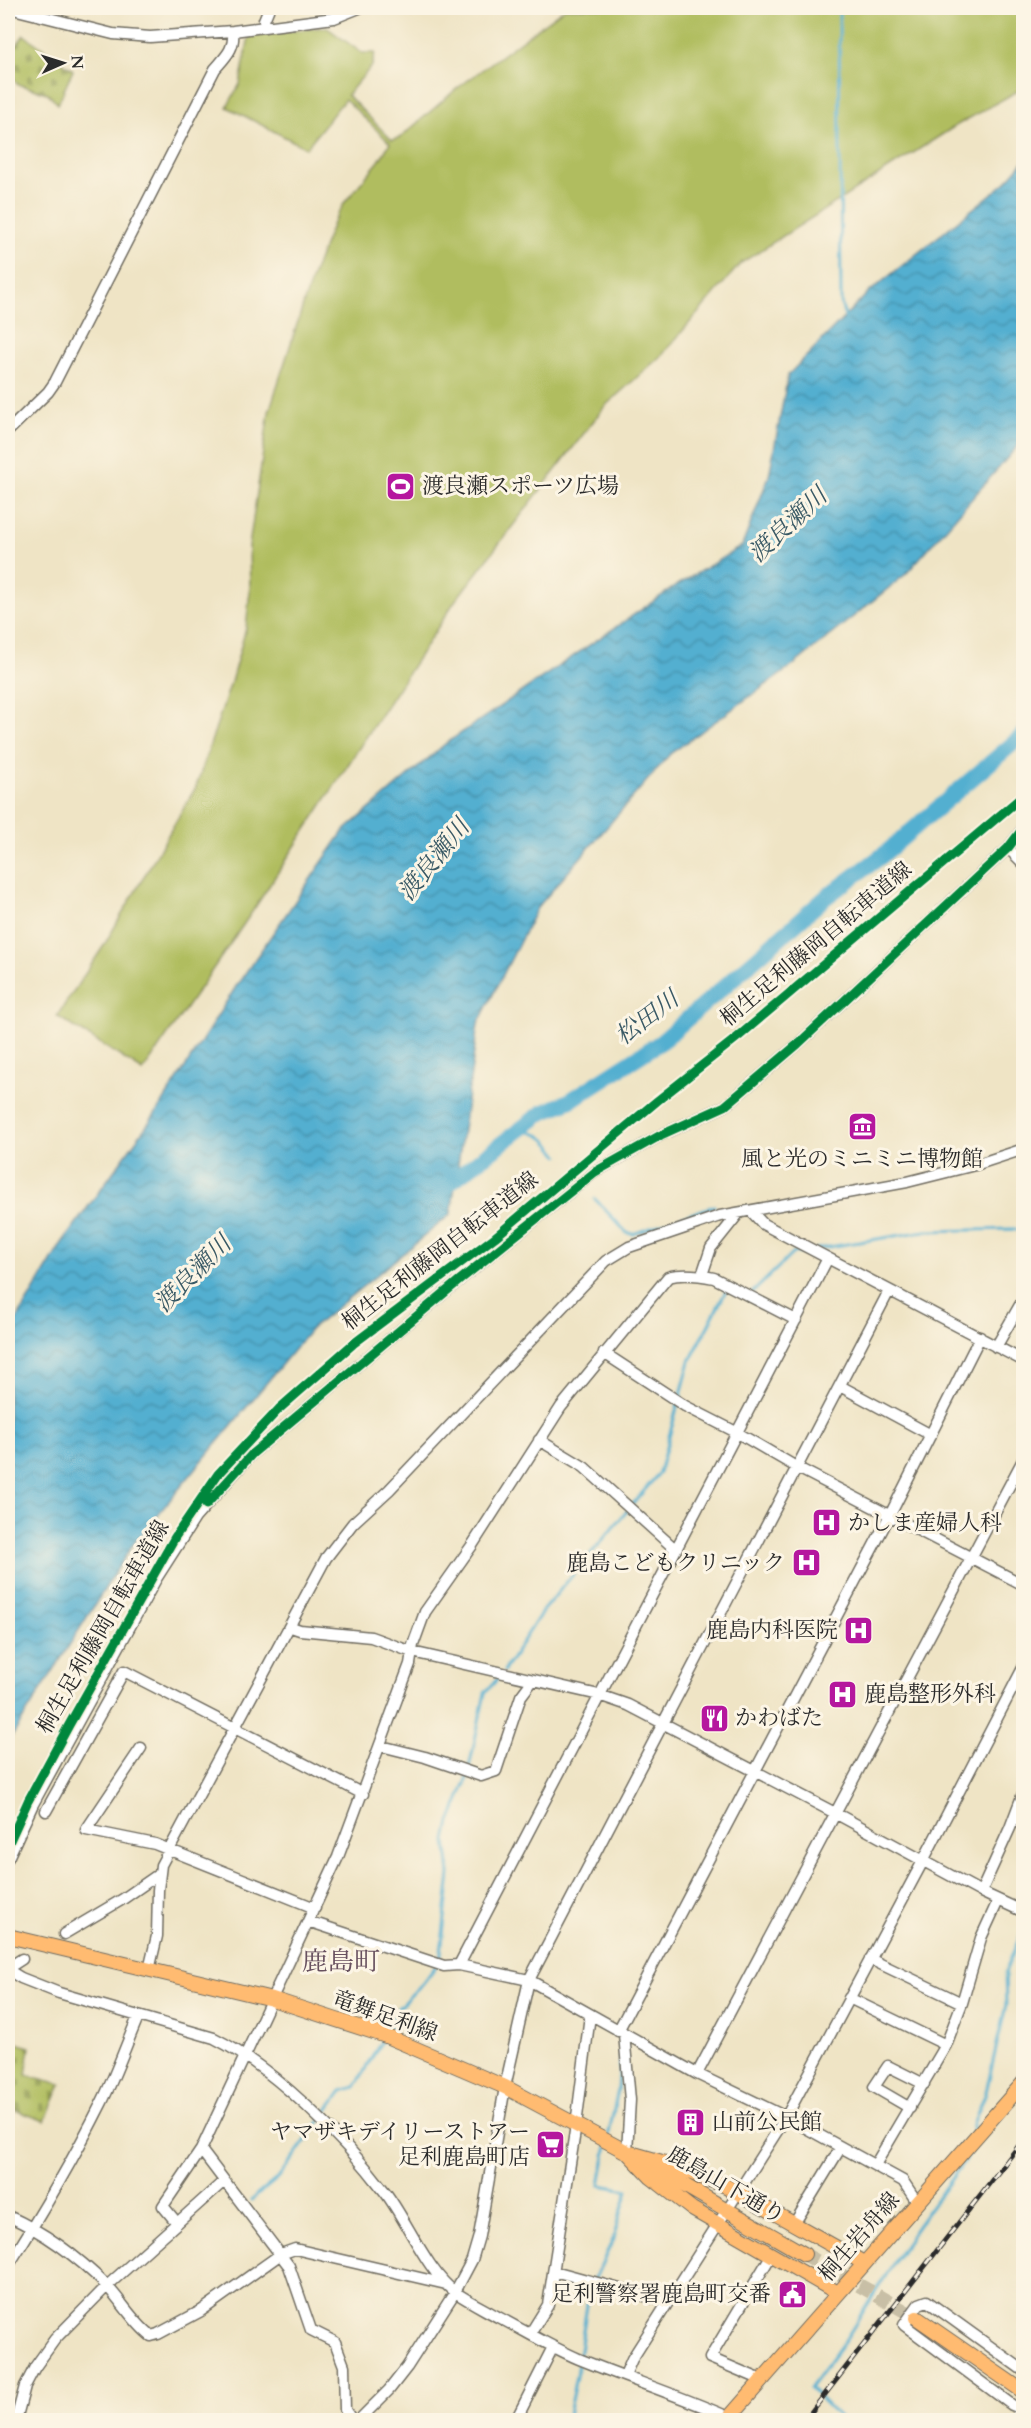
<svg xmlns="http://www.w3.org/2000/svg" width="1031" height="2428" viewBox="0 0 1031 2428" font-family="Cardo,'Noto Serif JP',serif">
  <style>
    .cemetery { fill: url(#cemetery-stones); stroke: #6e7445; stroke-width: 1.5 }
    .green { fill: #b0bd5f; stroke: #6e7445; stroke-width: 1.5 }
    .water { fill: url(#water-waves); stroke: #3e6d7e; stroke-width: 1.5 }
    .lines { fill: none; stroke-linecap: round; stroke-linejoin: round }
    .stream { stroke: #52afd0; stroke-width: 3 }
    .river { stroke: #52afd0; stroke-width: 16 }
    .major-tunnel { stroke: #c8bfa6; stroke-width: 14; stroke-dasharray: 14 7; stroke-linecap: butt }
    .minor-casing { stroke: #706c61; stroke-width: 13 }
    .major-casing { stroke: #706c61; stroke-width: 16 }
    .minor { stroke: #fff; stroke-width: 10 }
    .major { stroke: #ffbb71; stroke-width: 14 }
    .rail-casing { stroke: #2b2b2b; stroke-width: 5 }
    .rail { stroke: #fcf5e5; stroke-width: 3; stroke-dasharray: 9; stroke-linecap: butt }
    .cycleway-casing { stroke: #fcf5e5; stroke-width: 13 }
    .cycleway { stroke: #00873e; stroke-width: 9 }
    .labels { text-anchor: middle; dominant-baseline: central; stroke-width: 6; stroke-linejoin: round; paint-order: stroke }
    .poi-label { font-size: 22px; fill: #2b2b2b; stroke: #fcf5e5; text-anchor: start }
    .street-label { font-size: 22px; fill: #2b2b2b; stroke: #fcf5e5 }
    .water-label { font-size: 24px; font-style: italic; fill: #395965; stroke: #fcf5e5 }
    .quarter-label { font-size: 26px; fill: #68515f; stroke: #fcf5e5 }
  </style>
  <defs>
    <pattern id="cemetery-stones" width="16" height="16" patternUnits="userSpaceOnUse" patternTransform="scale(1.5)"><rect width="16" height="16" fill="#b0bd5f"/><path d="M2 7V4a2 2 0 0 1 4 0v3zM10 15v-3a2 2 0 0 1 4 0v3z" fill="#8f9a4f"/></pattern>
    <pattern id="water-waves" width="16" height="10" patternUnits="userSpaceOnUse" patternTransform="scale(1.5)"><rect width="16" height="10" fill="#52afd0"/><path d="M0 5q4-4 8 0t8 0" fill="none" stroke="#448fa9"/></pattern>
  </defs>
  <rect width="100%" height="100%" fill="#fcf5e5"/>
  <filter id="ink" filterUnits="userSpaceOnUse"><feTurbulence type="fractalNoise" baseFrequency=".0167" numOctaves="2"/><feDisplacementMap in="SourceGraphic" scale="12" xChannelSelector="R" yChannelSelector="G"/><feConvolveMatrix kernelMatrix="1 2 1 2 8 2 1 2 1" color-interpolation-filters="sRGB"/></filter>
  <filter id="wash" filterUnits="userSpaceOnUse"><feTurbulence type="fractalNoise" baseFrequency=".008" numOctaves="4" result="noise"/><feDisplacementMap in="SourceGraphic" scale="24" xChannelSelector="R" yChannelSelector="G"/><feGaussianBlur stdDeviation="1.35" result="paint"/><feColorMatrix in="noise" values="0 0 0 0 0 0 0 0 0 0 0 0 0 0 0 0 0 1.4 0 .05"/><feComposite in="paint" operator="in"/></filter>
  <g filter="url(#wash)">
    <rect width="100%" height="100%" fill="#efe4c5"/>
    <!-- cemetery -->
    <path class="cemetery" d="M24,35L73,70L58,104L47,93L17,84L8,67V48L15,47Z
      M8,2040L30,2047L26,2075L61,2084L45,2121L15,2110L8,2126Z"/>
    <!-- green -->
    <path class="green" d="M565,8H1023V88L957,125L741,263L662,355L605,406L455,601L252,912L143,1071L57,1016L103,947L196,787L231,682L246,628L250,590L249,546L269,412L313,274L333,223L345,202L379,161L390,143L345,99L306,148L227,107L240,84L249,36L326,27L362,53H375L372,66L347,95L392,140L401,137L455,90Z"/>
    <!-- water -->
    <path class="water" d="M1023,162V440L906,574L791,667L670,754L537,908L478,1024L451,1214L311,1329L131,1547L8,1743V1334L62,1243L158,1110L237,985L343,832L445,744L673,588L742,546L769,476L788,375L868,293L1005,183Z"/>
    <g class="lines">
      <!-- stream -->
      <path class="stream" d="M839,8L841,303L846,320
        M519,1130C541,1133 546,1138 559,1156
        M595,1199L627,1233L633,1234L714,1206
        M817,1249L925,1231L1014,1229L1024,1232
        M751,1294L793,1253L805,1251
        M680,1398L690,1361L727,1289
        M632,1505L659,1473L678,1404
        M504,1671L543,1610L628,1510
        M440,1961L450,1874L446,1841L450,1822L466,1782L485,1693L500,1676
        M387,2031L398,2008L423,1983L436,1966
        M973,2133V2124L986,2092L1006,2005L1005,1972L1024,1927
        M608,2138L618,2090L621,2053
        M251,2200L278,2178L342,2091L355,2087L382,2040
        M595,2278L612,2242L628,2190L600,2185L607,2145
        M567,2420L576,2376L589,2292L592,2284
        M842,2420L810,2388L844,2342L915,2229L970,2153"/>
      <!-- river -->
      <path class="river" d="M440,1190L542,1113L571,1100L661,1042L825,898L883,855L1024,734"/>
    </g>
  </g>
  <g filter="url(#ink)">
    <g class="lines">
      <!-- major-tunnel -->
      <path class="major-tunnel" d="M804,2254L917,2318"/>
      <defs>
        <path id="minor" d="M9,8L113,34L150,37L233,31L334,18L359,8
          M265,27L264,20L269,8
          M8,431L48,392L55,382L215,69C226,56 235,49 233,31
          M1008,848L1024,864
          M751,1211L763,1224L1024,1361
          M702,1275L711,1248L739,1213
          M996,1347L1024,1298
          M604,1353L685,1406L736,1432L798,1468L1024,1585
          M840,1386L931,1435
          M539,1440L584,1467L675,1549
          M291,1627L300,1630L371,1637L412,1652L599,1695L628,1705L835,1813L981,1892L1024,1912
          M381,1746L425,1757L481,1776L496,1771L521,1696L533,1680
          M141,1748L86,1830L155,1844L315,1908
          M46,1811L124,1671L363,1794
          M8,1858L33,1804L156,1579L195,1518L253,1453L461,1279L595,1172L661,1135L725,1106L798,1044L1008,848L1024,827
          M981,1892L1010,1828L1024,1791
          M308,1921L444,1966L459,1965L529,1980L697,2074L786,2117L903,2181L917,2202
          M64,1934L123,1899L159,1874
          M870,1959L962,2003
          M459,1965L828,1258
          M8,1968L22,1959
          M8,1970L21,1978L59,1993L214,2038C274,2068 344,2138 385,2192C406,2219 428,2273 455,2292C468,2301 484,2309 498,2317C525,2331 551,2347 579,2359C631,2380 684,2397 735,2420
          M149,1970L157,1936L158,1890L161,1865L326,1558L353,1523L389,1490L606,1261L629,1247L720,1216L907,1182L975,1165L1024,1149
          M849,1998L946,2045
          M618,2031L890,1515L980,1337
          M624,2034L630,2100L627,2152
          M697,2074L1024,1458
          M910,2108L874,2087L888,2066L924,2084
          M875,2165L946,2045L962,2003L981,1938L998,1901
          M8,2216C44,2232 79,2258 107,2286C122,2302 134,2323 151,2336L158,2334L201,2311L281,2254L295,2249L446,2284
          M177,2223L163,2206L201,2150
          M794,2224L841,2147
          M8,2266C42,2213 74,2158 102,2102C116,2074 126,2045 138,2017
          M554,2271L667,2302
          M530,2334L548,2305L576,2125L590,2015
          M1024,2371L927,2301L919,2304L904,2325L1012,2405L1024,2410
          M625,2375L632,2359L786,2117L923,1861L1024,1666
          M762,2380L710,2358L772,2254
          M16,2420L25,2386L35,2367L55,2339L107,2286L224,2181
          M352,2420L345,2410L344,2366L335,2342L311,2330L289,2266L201,2150L338,1857L410,1664L413,1645L425,1612L473,1544L561,1407L668,1277C682,1273 699,1275 714,1278L796,1320
          M359,2420L389,2390L407,2367L455,2292L472,2260L479,2236L505,2087L529,1980L889,1291
          M516,2420L553,2347
          M1016,2420L1020,2409"/>
        <path id="major" d="M8,1936L272,1999L386,2036L505,2087L627,2152L662,2162L726,2186L864,2263
          M629,2154L651,2177L692,2209L838,2293
          M647,2164L804,2254
          M917,2318L1024,2392
          M727,2420L1024,2082"/>
      </defs>
      <!-- minor casing -->
      <use href="#minor" class="minor-casing"/>
      <!-- major casing -->
      <use href="#major" class="major-casing"/>
      <!-- minor -->
      <use href="#minor" class="minor"/>
      <!-- major -->
      <use href="#major" class="major"/>
      <defs>
        <path id="rail" d="M805,2420L1024,2139"/>
      </defs>
      <!-- rail casing -->
      <use href="#rail" class="rail-casing"/>
      <!-- rail -->
      <use href="#rail" class="rail"/>
      <defs>
        <path id="cycleway" d="M206,1505L253,1453L461,1279L595,1172L661,1135L725,1106L798,1044L1008,848L1024,827
          M8,1845L28,1801L69,1725L175,1537L218,1474L279,1409L353,1344L495,1237L657,1101L739,1036L1024,795"/>
      </defs>
      <!-- cycleway casing -->
      <use href="#cycleway" class="cycleway-casing"/>
      <!-- cycleway -->
      <use href="#cycleway" class="cycleway"/>
    </g>
  </g>
  <!-- icons -->
  <defs>
    <symbol id="stadium-square" viewBox="-11 -11 22 22"><rect x="-9" y="-9" width="18" height="18" rx="4" fill="#b5179e" stroke="#fcf5e5"/><path d="M0-5a6.5 5 0 1 0 0 10a6.5 5 0 1 0 0-10ZM-3.5-1.8h7v3.6h-7Z" fill="#fff"/></symbol>
    <symbol id="museum-square" viewBox="-11 -11 22 22"><rect x="-9" y="-9" width="18" height="18" rx="4" fill="#b5179e" stroke="#fcf5e5"/><path d="M0-6L6-3V-2H-6V-3ZM-5-1h2V3h-2ZM-1-1h2V3h-2ZM3-1h2V3H3ZM-6 4H6V6H-6Z" fill="#fff"/></symbol>
    <symbol id="hospital-square" viewBox="-11 -11 22 22"><rect x="-9" y="-9" width="18" height="18" rx="4" fill="#b5179e" stroke="#fcf5e5"/><path d="M-5-5h3v3.5h4V-5h3V5h-3V1.5h-4V5h-3Z" fill="#fff"/></symbol>
    <symbol id="restaurant-square" viewBox="-11 -11 22 22"><rect x="-9" y="-9" width="18" height="18" rx="4" fill="#b5179e" stroke="#fcf5e5"/><path d="M-5-6h1v4h1v-4h1v4h1v-4h1v5L-1.5 .5V6h-2V.5L-5-1ZM5-6V6H3V1.5H1.5Q1.5-4 5-6Z" fill="#fff"/></symbol>
    <symbol id="building-square" viewBox="-11 -11 22 22"><rect x="-9" y="-9" width="18" height="18" rx="4" fill="#b5179e" stroke="#fcf5e5"/><path d="M-4-6H4V6H1V3H-1V6H-4ZM-2.5-4.3h1.7v1.8h-1.7ZM.8-4.3h1.7v1.8H.8ZM-2.5-1h1.7V.8h-1.7ZM.8-1h1.7V.8H.8Z" fill="#fff"/></symbol>
    <symbol id="supermarket-square" viewBox="-11 -11 22 22"><rect x="-9" y="-9" width="18" height="18" rx="4" fill="#b5179e" stroke="#fcf5e5"/><path d="M-6-5.5h2.5l.6 2H6L4.5 2H-2.5L-4.4-4H-6ZM-1.5 3.2a1.3 1.3 0 1 0 .1 0ZM3 3.2a1.3 1.3 0 1 0 .1 0Z" fill="#fff"/></symbol>
    <symbol id="civic-square" viewBox="-11 -11 22 22"><rect x="-9" y="-9" width="18" height="18" rx="4" fill="#b5179e" stroke="#fcf5e5"/><path d="M-.6-6.5H3V-4.5H.6V-3L4-1V1h2V6H-6V1h2V-1L-.6-3ZM-1.2 2.5V6h2.4V2.5Z" fill="#fff"/></symbol>
  </defs>
  <g fill-rule="evenodd">
    <use href="#stadium-square" x="384" y="470" width="33" height="33"/>
    <use href="#museum-square" x="846" y="1110" width="33" height="33"/>
    <use href="#hospital-square" x="810" y="1506" width="33" height="33"/>
    <use href="#hospital-square" x="790" y="1546" width="33" height="33"/>
    <use href="#hospital-square" x="842" y="1614" width="33" height="33"/>
    <use href="#hospital-square" x="826" y="1678" width="33" height="33"/>
    <use href="#restaurant-square" x="698" y="1702" width="33" height="33"/>
    <use href="#building-square" x="674" y="2106" width="33" height="33"/>
    <use href="#supermarket-square" x="534" y="2128" width="33" height="33"/>
    <use href="#civic-square" x="776" y="2278" width="33" height="33"/>
  </g>
  <g class="labels">
    <!-- poi labels -->
    <g class="poi-label">
      <text x="422" y="486">渡良瀬スポーツ広場</text>
      <text x="862" y="1159" text-anchor="middle">風と光のミニミニ博物館</text>
      <text x="848" y="1523">かしま産婦人科</text>
      <text x="785" y="1563" text-anchor="end">鹿島こどもクリニック</text>
      <text x="838" y="1630" text-anchor="end">鹿島内科医院</text>
      <text x="864" y="1694">鹿島整形外科</text>
      <text x="735" y="1718">かわばた</text>
      <text x="712" y="2122">山前公民館</text>
      <text x="530" y="2132" text-anchor="end">ヤマザキデイリーストアー<tspan x="530" dy="25">足利鹿島町店</tspan></text>
      <text x="771" y="2294" text-anchor="end">足利警察署鹿島町交番</text>
    </g>
    <!-- street labels -->
    <g class="street-label">
      <text transform="translate(816 944) rotate(-40)">桐生足利藤岡自転車道線</text>
      <text transform="translate(440 1251) rotate(-38)">桐生足利藤岡自転車道線</text>
      <text transform="translate(103 1627) rotate(-60)">桐生足利藤岡自転車道線</text>
      <text transform="translate(385 2016) rotate(20)">竜舞足利線</text>
      <text transform="translate(726 2185) rotate(30)">鹿島山下通り</text>
      <text transform="translate(859 2237) rotate(-49)">桐生岩舟線</text>
    </g>
    <!-- water labels -->
    <g class="water-label">
      <text transform="translate(788 525) rotate(-43)">渡良瀬川</text>
      <text transform="translate(434 860) rotate(-51)">渡良瀬川</text>
      <text transform="translate(647 1018) rotate(-37)">松田川</text>
      <text transform="translate(193 1274) rotate(-45)">渡良瀬川</text>
    </g>
    <!-- quarter labels -->
    <g class="quarter-label">
      <text x="341" y="1961">鹿島町</text>
    </g>
  </g>
  <!-- margin -->
  <rect width="1031" height="2428" fill="none" stroke="#fcf5e5" stroke-width="30"/>
  <!-- north arrow -->
  <g transform="translate(63 63) rotate(87)" stroke="#fcf5e5" stroke-width="4.5" paint-order="stroke">
  <path d="M0-4.5L10 22L0 15L-10 22Z" fill="#2b2b2b"/>
  <text y="-9" font-size="16" font-weight="bold" text-anchor="middle" fill="#2b2b2b">N</text>
  </g>
</svg>
